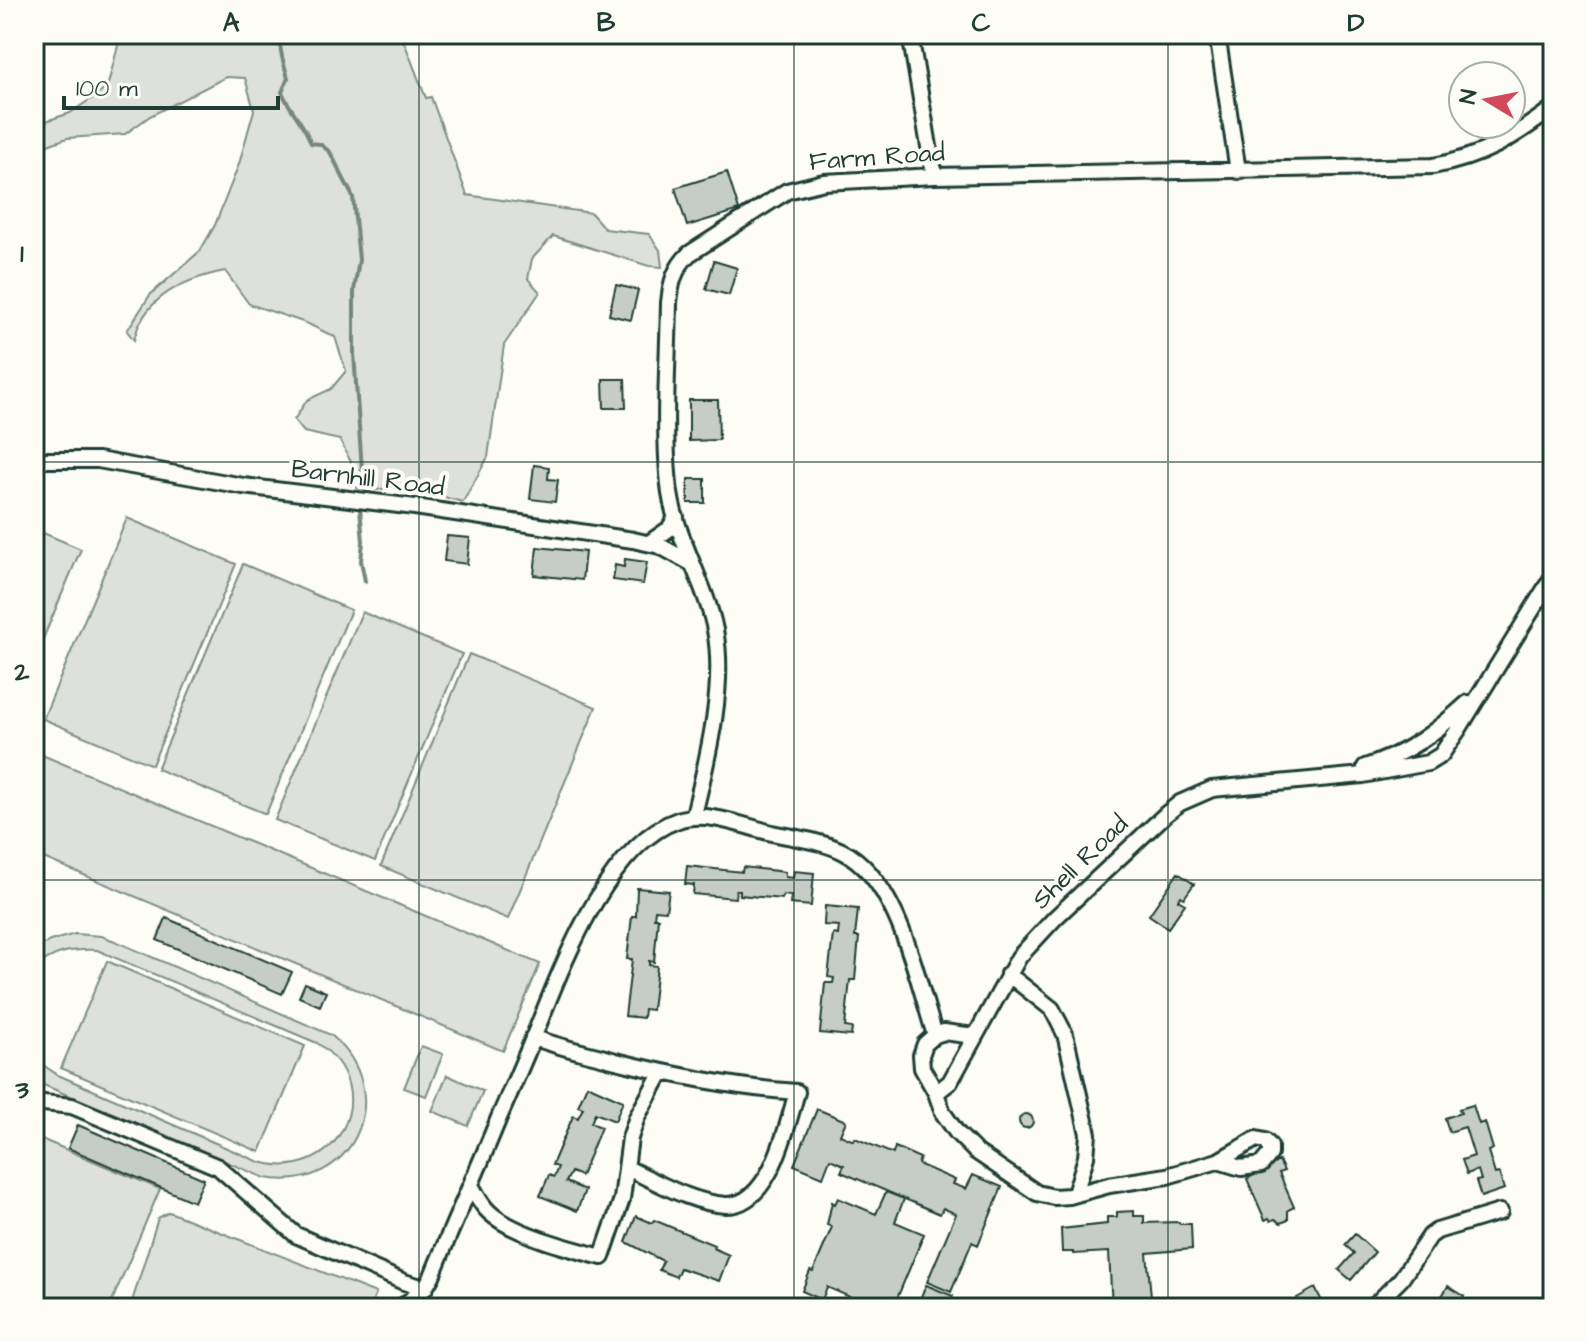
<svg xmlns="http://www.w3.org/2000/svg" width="1587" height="1342" viewBox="0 0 1587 1342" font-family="'Architects Daughter',sans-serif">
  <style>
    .green { fill: #dde0db; stroke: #7e8e88; stroke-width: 2 }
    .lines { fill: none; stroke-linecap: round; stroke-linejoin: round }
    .stream { stroke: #75877f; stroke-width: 4 }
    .building { fill: #c6cdc7; stroke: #1f3d34; stroke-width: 2 }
    .minor-casing { stroke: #1f3d34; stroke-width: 20 }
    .minor { stroke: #fdfcf7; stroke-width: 14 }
    .grid { fill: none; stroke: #1f3d34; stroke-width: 2; stroke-opacity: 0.55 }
    .labels { text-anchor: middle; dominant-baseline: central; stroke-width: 8; stroke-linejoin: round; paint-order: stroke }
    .street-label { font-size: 26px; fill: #1f3d34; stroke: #fdfcf7 }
    .neatline { fill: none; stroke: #1f3d34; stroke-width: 3 }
    .grid-label { font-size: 26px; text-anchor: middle; font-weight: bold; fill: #1f3d34 }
  </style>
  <rect width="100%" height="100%" fill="#fdfcf7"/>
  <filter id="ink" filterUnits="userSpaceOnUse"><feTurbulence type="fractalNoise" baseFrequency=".0125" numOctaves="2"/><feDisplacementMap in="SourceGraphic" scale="16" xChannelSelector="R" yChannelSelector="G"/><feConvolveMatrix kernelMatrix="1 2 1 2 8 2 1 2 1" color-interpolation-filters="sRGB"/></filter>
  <g filter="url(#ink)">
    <!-- green -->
    <path class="green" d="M121,34H401L426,98L431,97L467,195L591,213L605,229L649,234L660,250L662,267L649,266L553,236L532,259L528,279L540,292L504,345L488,457L463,502L447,498L420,481L372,491L357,488L352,464L340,440L304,432L294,420L307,400L331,389L346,371L335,337L306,323L249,304L225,271C184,279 144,297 134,340L127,331L150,295L200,251L215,225L239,164L254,110L245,78L226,77L150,116L125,134L67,138L34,150V125L70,113L107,88Z
      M127,518L236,564L152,765L43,719Z
      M34,529L81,549L34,660Z
      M243,564L351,610L266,814L157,769Z
      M362,612L462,654L375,861L275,820Z
      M469,654L596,707L508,919L381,866Z
      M35,752L540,964L503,1051L34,854Z
      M75,934L101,936L115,941L331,1035C400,1093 353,1194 265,1178L34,1081V1059L58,1075L257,1161C336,1187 387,1089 317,1043L97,950C73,949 51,951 34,970V950L50,941Z
      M107,961L305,1046L260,1152L61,1068Z
      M421,1046L443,1054L426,1096L404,1088Z
      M447,1075L483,1091L468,1126L432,1111Z
      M34,1136L160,1189L109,1308H34Z
      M169,1212L376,1293L370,1308H130L158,1218Z"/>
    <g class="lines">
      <!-- stream -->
      <path class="stream" d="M278,34L282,57L288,78L282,92C290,111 304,123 311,143L320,144L330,152L353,197L359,260L354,291V354L363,485
        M360,508L363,541L361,561L365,581"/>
    </g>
    <!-- building -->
    <path class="building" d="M727,172L739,210L687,226L675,188Z
      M714,261L737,268L729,295L706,289Z
      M616,285L638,290L631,320L609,315Z
      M603,379H625L626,408H604Z
      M689,400H718L719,440L689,441Z
      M534,465L549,467L548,479L558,480L555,502L530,499Z
      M688,479H705V503H688Z
      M447,536L470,538L467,564L444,561Z
      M537,547L585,552L582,580L534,575Z
      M625,559L647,562L643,584L613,580L615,565L624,567Z
      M687,866L742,872L743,867L785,872V877L793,878L794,871L814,873L811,906L790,904L791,896L783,895L782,899L740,895V890H736L735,898L693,894L694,885L685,884Z
      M1178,873L1194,884L1184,898L1181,896L1178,900L1185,904L1168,928L1149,915Z
      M637,888L669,891L666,911L655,910L654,918H658L654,962L649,961V965L657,966L652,1010L644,1009L643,1018L625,1016L632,959H627L632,916H636Z
      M825,906L858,909L855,937H859L855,980H850L845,1027L852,1028L851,1036L820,1033L825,983H833L834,978L828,977L833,934L838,935L839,926L824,925Z
      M166,918L292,972L282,994L157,940Z
      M305,983L326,992L320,1006L299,997Z
      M587,1085L623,1101L615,1121L595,1113L591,1123L601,1127L591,1152L581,1176L571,1172L566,1182L585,1190L577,1211L540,1196L549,1175L554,1177L558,1167L552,1165L573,1116L578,1118L583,1108L578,1106Z
      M1473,1105L1479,1124L1485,1122L1493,1149L1488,1151L1495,1174L1499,1173L1504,1189L1481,1197L1476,1181L1481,1180L1478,1170L1467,1174L1462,1160L1474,1156L1465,1127L1449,1132L1445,1118L1461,1113L1459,1109Z
      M817,1109L846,1121L840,1135L854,1141L855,1138L893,1154L895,1147L920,1158L918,1164L955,1180L953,1184L966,1189L973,1175L1002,1187L978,1245L972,1242L951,1292L927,1282L956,1214L943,1208L940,1214L841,1172L844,1165L830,1159L823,1177L794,1165Z
      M1019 1121a7 7 0 1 1 14 0a7 7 0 1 1-14 0Z
      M78,1125L204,1179L194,1202L68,1148Z
      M1279,1161L1284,1171L1279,1173L1294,1207L1288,1210V1220L1281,1223L1275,1219L1271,1221L1269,1218L1265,1220L1247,1179Z
      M886,1192L904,1199L895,1222L924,1234L893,1308H865L866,1304L827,1287L822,1300L802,1291L810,1271L813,1272L832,1227L827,1225L832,1202L835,1204L838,1198L876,1214Z
      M1134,1211V1216H1144V1223L1179,1222L1180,1224H1191L1192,1249L1147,1253L1152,1308H1112L1109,1252L1073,1254V1252H1062L1061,1229L1107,1224V1217H1117V1212Z
      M636,1216L652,1223L654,1220L714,1245L713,1248L729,1255L719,1281L680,1268L676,1277L659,1270L663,1261L626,1242Z
      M1355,1234L1375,1252L1351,1280L1339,1270L1354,1253L1345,1245Z
      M926,1285L953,1296L948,1308H916Z
      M1448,1286L1464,1296L1456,1308H1435Z
      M1315,1288L1322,1301L1310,1308H1303L1297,1298Z"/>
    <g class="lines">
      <defs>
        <path id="minor" d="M910,34L934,176
          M1217,34L1238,171
          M34,460H98L243,486L415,507L633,540L660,546L691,563
          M649,543L669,529L676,517
          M1365,767C1407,754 1436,732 1468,703
          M694,815C707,760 726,687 715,630C705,580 674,536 669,485C663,425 668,363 669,303C671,283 674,269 689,254L787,191L824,182L934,176L1433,166C1483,157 1513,138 1553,108
          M1008,974L1052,1009L1065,1034L1088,1134L1086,1157L1075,1194
          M974,1036L944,1032L935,1035L925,1044L921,1055L922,1068L936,1093L943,1113L957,1133L975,1151L1037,1193L1054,1197L1069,1196L1109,1185L1167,1176L1218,1161
          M533,1037C560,1048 588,1053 616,1061C676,1076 735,1088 797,1092C787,1125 771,1206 726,1205C692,1203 657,1182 627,1168
          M936,1093L950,1082L1019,957L1055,918L1166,814L1180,803L1212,789L1363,775L1428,763L1441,755L1458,730L1553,576
          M34,1102L72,1106L218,1167L296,1235L404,1282L425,1288
          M1256,1139L1265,1141L1270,1146V1154L1261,1165L1241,1168L1218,1161Z
          M471,1185C476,1194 481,1205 489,1212C512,1234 571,1249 602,1257L622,1199L630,1138L637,1117L661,1073
          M401,1308L425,1288L432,1276C453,1224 477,1172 498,1120C511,1090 524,1061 536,1031C562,967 607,844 678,820C707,810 743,826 772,833C795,838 821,841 842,851C898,878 917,980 935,1035
          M1372,1308L1401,1279L1430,1236L1437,1231L1500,1212"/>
      </defs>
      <!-- minor casing -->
      <use href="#minor" class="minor-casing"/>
      <!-- minor -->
      <use href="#minor" class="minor"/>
    </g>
  </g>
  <!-- grid -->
  <path class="grid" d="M419,34V1308M794,34V1308M1168,34V1308M34,462H1553M34,880H1553"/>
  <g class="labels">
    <!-- street labels -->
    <g class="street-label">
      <text transform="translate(877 157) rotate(-4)">Farm Road</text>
      <text transform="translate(368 478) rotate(7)">Barnhill Road</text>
      <text transform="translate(1080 862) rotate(-44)">Shell Road</text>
    </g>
  </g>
  <!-- margin -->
  <rect width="1587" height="1342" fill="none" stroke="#fdfcf7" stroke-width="88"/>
  <!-- north arrow -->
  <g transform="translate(1487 100) rotate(280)"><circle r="38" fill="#fdfcf7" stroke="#a4b0a9" stroke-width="2"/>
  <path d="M0-6L14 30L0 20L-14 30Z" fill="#d1495b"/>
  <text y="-12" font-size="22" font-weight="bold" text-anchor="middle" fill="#1f3d34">N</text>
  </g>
  <!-- scale -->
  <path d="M64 96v12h214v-12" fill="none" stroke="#1f3d34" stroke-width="4"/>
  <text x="76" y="96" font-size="24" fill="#1f3d34" stroke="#fdfcf7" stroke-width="6" paint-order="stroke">100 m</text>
  <rect x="44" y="44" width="1499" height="1254" class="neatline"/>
  <g class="grid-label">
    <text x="231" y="31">A</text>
    <text x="606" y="31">B</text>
    <text x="981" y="31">C</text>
    <text x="1356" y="31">D</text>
    <text x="22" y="262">1</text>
    <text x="22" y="680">2</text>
    <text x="22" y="1098">3</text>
  </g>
</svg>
